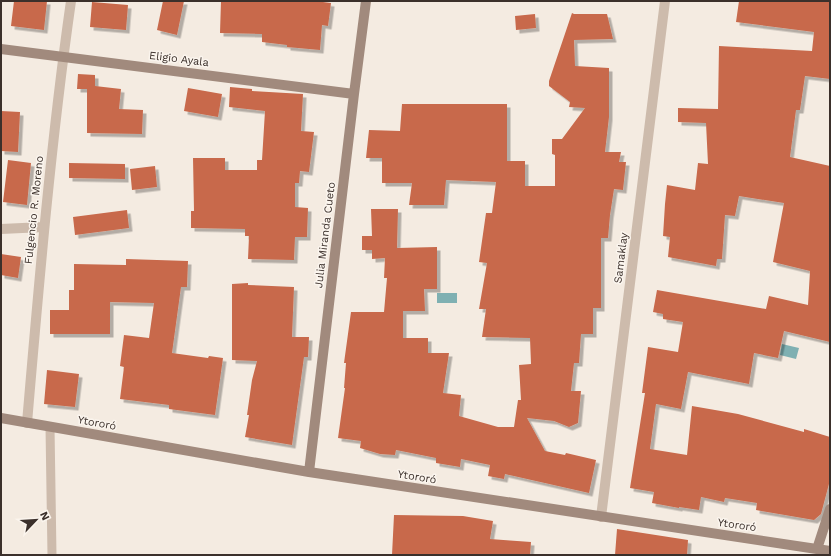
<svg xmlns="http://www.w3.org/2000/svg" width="831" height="556" viewBox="0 0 831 556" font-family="'Work Sans',sans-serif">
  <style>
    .water { fill: #7fb0b2 }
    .building { fill: #c8694b; filter: url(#shadow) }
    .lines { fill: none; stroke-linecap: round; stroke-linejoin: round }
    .lane { stroke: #cdbbac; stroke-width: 9 }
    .street { stroke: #cdbbac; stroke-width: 10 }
    .secondary { stroke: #a18a7d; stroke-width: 10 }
    .labels { text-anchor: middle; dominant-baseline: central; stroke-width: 3; stroke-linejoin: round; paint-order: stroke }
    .street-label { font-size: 11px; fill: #3b302b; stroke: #fbf5ee }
  </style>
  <defs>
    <filter id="shadow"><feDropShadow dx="3.5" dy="3.5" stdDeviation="0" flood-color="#0004"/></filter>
  </defs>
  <rect width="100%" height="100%" fill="#f4ebe1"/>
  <!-- water -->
  <path class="water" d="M437,293H457V303H437Z
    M782,344L799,348L796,359L780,355Z"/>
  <!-- building -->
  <path class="building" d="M14,1H47L44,30L11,26Z
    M163,1H184L177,35L157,30Z
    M221,1H315L331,3L328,26L322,25L320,50L287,47V45L262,42V34L220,33Z
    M739,1H830V79L805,76L800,110H796L790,157L830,166V342L784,331L778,358L754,353L749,384L688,372L681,409L656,404L650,449L687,455L692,406L738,414L804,432V429L830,437V480L821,514L814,520L756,510L757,503L725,498L724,502L701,497L699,510L679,507V508L652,503L654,492L630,488L645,393H642L648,347L678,352L683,322L663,319V314L653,312L657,290L766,309L769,296L808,305L810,271L773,262L784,203L739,196L735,216L725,215L722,259H717L716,266L668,257L670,237L663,236L665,204L667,185L695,190L698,163L708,164L706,123L678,122V108L718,109L719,46L812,51L814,32L736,22Z
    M92,2L128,5L126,30L90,27Z
    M572,13L574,14H607L613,39L574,40L575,66L609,68V117L605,152H621L619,162H626L623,190L614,189L610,215L608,238H601V308H593V334H581L579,363H574L571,391H581L578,423L569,427L554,421L527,418L545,451L565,455L566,453L596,460L589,493L505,474L504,479L488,476L490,465L461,459L460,467L436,463V458L396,450L395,455L380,454L360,448L361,441L338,438L345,388H344L346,363H344L351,312H384L387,278H384L385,258L372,259V250H362V236H372L371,209H398L397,248L437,247V289H424L425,311H403V338H428V353H449L443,393L461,395L459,416L498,427H514L518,400H521L519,365L531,364L530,338L482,337L486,309H479L487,263L479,262L486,213H492L496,182L446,180L444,205H409L412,183H382V158H366L369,130L400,131L402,104H507V161H525V186H555V155L552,154V139H562L585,108L569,107L570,102L549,86V81Z
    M535,14L536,28L516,30L515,16Z
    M78,74L95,75V86L121,89L119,109L143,110L142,134L87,133V89H77Z
    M230,87L252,89V91L303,94L301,131L314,132L309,172L300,171L299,183H295V207L308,208L307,237H295L294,260L248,259L249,236H245V229L191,228V211H194L193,158H225V170H257V160H262L265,111L229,107Z
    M188,88L222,94L218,117L184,111Z
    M1,111L20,112L18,152L1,151Z
    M8,160L31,163L27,205L3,202Z
    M69,163L125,164V179L69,178Z
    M155,166L157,187L132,190L130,169Z
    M127,210L129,228L75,235L73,217Z
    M1,254L21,257L18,278L1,275Z
    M126,259L188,261L187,287H181L172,353L208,358L209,356L223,358L215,415L169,409V405L120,399L124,367L120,366L124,335L149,338L154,303L110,302V334H50V310H69V290H74V264L126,265Z
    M248,283V285L294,287L292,337H309L308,357H304L292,445L245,437L249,415H247L252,380L257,361L232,360V284Z
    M47,370L79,374L75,407L44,404Z
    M394,515L463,516L493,521L490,539L531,542L530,555H392Z
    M617,529L688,540L687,555H615Z"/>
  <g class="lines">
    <!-- lane -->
    <path class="lane" d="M50,427L52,555"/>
    <!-- street -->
    <path class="street" d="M1,229L44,227
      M27,423C39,282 51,141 71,1
      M601,517L665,1"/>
    <!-- secondary -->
    <path class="secondary" d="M1,49L354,94
      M1,418L309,472L830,551
      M309,472L354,94L366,1
      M817,549L830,509"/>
  </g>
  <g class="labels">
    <!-- street labels -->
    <g class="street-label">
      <text transform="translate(179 59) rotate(7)">Eligio Ayala</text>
      <text transform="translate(34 210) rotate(-84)">Fulgencio R. Moreno</text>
      <text transform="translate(325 235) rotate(-83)">Julia Miranda Cueto</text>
      <text transform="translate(621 258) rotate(-83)">Samaklay</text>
      <text transform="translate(97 423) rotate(10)">Ytororó</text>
      <text transform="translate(417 477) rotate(9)">Ytororó</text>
      <text transform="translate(737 525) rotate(8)">Ytororó</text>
    </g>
  </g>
  <!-- border -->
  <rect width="831" height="556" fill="none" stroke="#3b302b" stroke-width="4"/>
  <!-- north arrow -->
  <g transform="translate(36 520) rotate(65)" stroke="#fbf5ee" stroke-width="3" paint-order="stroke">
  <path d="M0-3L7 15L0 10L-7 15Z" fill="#3b302b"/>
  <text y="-6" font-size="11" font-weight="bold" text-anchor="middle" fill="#3b302b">N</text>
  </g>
</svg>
